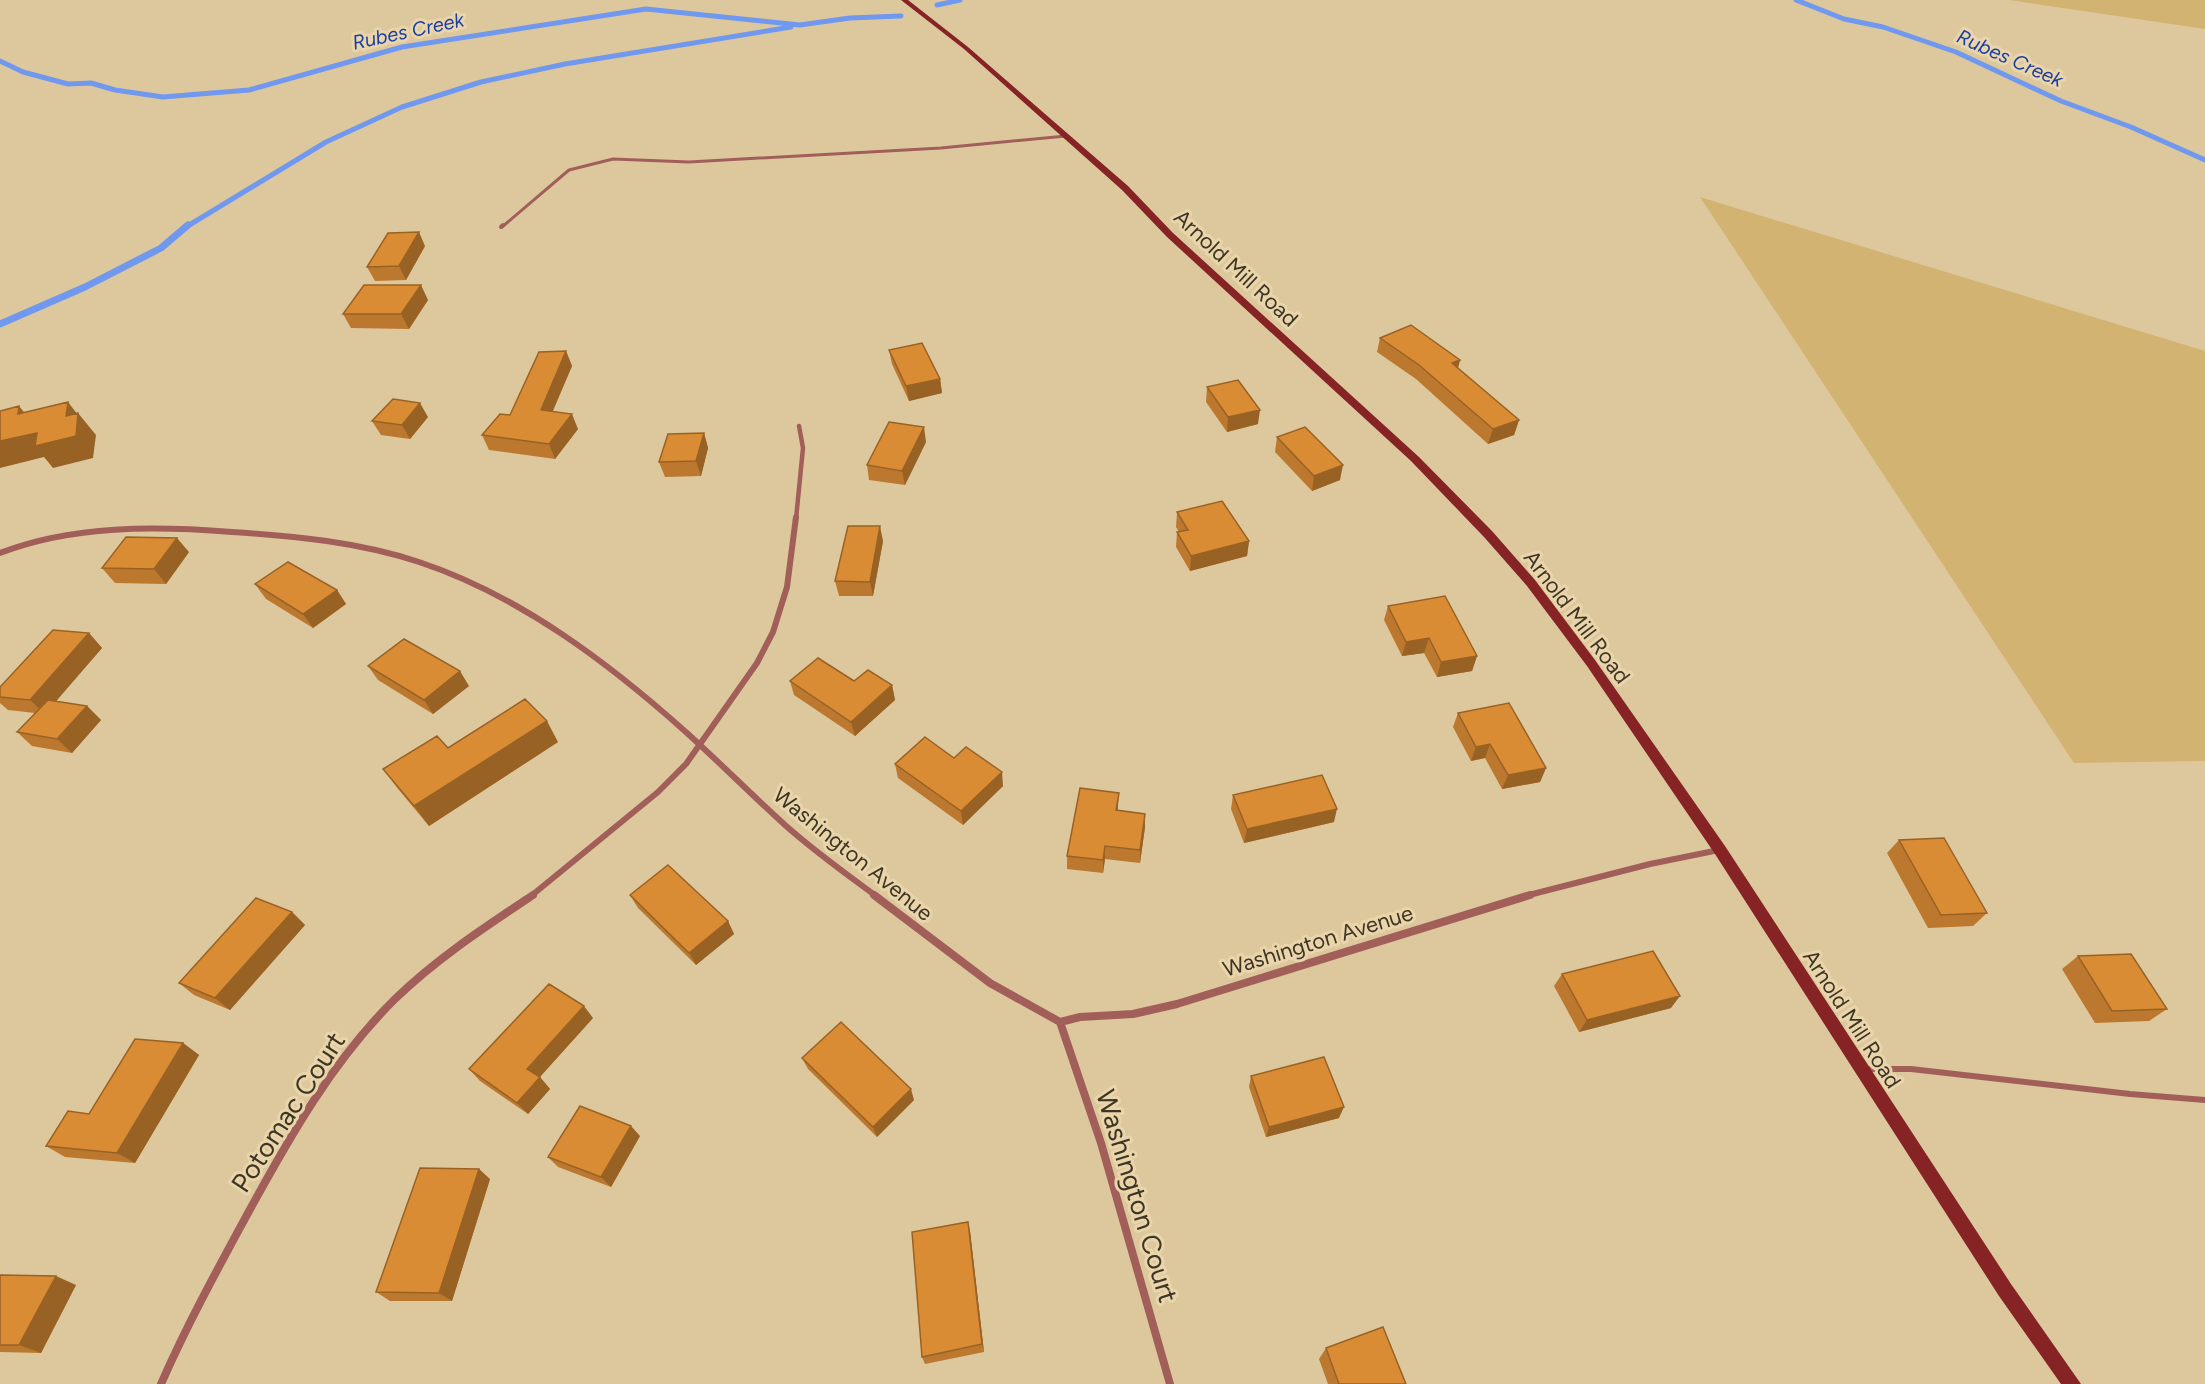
<svg xmlns="http://www.w3.org/2000/svg" width="2205" height="1384" viewBox="0 0 2205 1384" font-family="Figtree,sans-serif">
  <style>
    .green { fill: #d3b372 }
    .lines { fill: none; stroke-linecap: round; stroke-linejoin: round }
    .stream-far1 { stroke: #7098ef; stroke-width: 5 }
    .stream { stroke: #7098ef; stroke-width: 7 }
    .service-far2 { stroke: #a25f5a; stroke-width: 3 }
    .service-far1 { stroke: #a25f5a; stroke-width: 4 }
    .service { stroke: #a25f5a; stroke-width: 6 }
    .minor-far2 { stroke: #a25f5a; stroke-width: 4.5 }
    .minor-far1 { stroke: #a25f5a; stroke-width: 6 }
    .minor { stroke: #a25f5a; stroke-width: 8 }
    .secondary { fill: #862324; fill-rule: evenodd }
    .wall { fill: #bb782e }
    .shaded-wall { fill: #996225 }
    .building { fill: #da8c35; stroke: #996225; stroke-width: 1.5 }
    .labels { text-anchor: middle; dominant-baseline: central; stroke-width: 6; stroke-linejoin: round; paint-order: stroke }
    .far-water-label { font-size: 20px; font-style: italic; fill: #1a3fa2; stroke: #ead5ab }
    .street-label { font-size: 22px; fill: #3e3625; stroke: #ead5ab }
    .near-street-label { font-size: 27px; fill: #3e3625; stroke: #ead5ab }
  </style>
  <rect width="100%" height="100%" fill="#ddc89e"/>
  <!-- green -->
  <path class="green" d="M2009,0H2205V29Z
    M1700,197L2205,351V761L2074,763Z"/>
  <g class="lines">
    <!-- stream-far1 -->
    <path class="stream-far1" d="M1796,0L1844,19L1883,27L1956,52L2061,101L2131,127L2205,160
      M937,5L960,0
      M0,61L23,72L68,84L91,83L115,90L163,97L249,90L402,47L646,9L800,25L850,18L901,16
      M186,227L326,142L402,107L481,82L565,64L791,27"/>
    <!-- stream -->
    <path class="stream" d="M0,324L85,287L161,248L188,225"/>
    <!-- service-far2 -->
    <path class="service-far2" d="M502,227L569,170L613,159L689,162L941,148L1066,136"/>
    <!-- service-far1 -->
    <path class="service-far1" d="M501,227L503,225"/>
    <!-- service -->
    <path class="service" d="M1867,1069H1911L2130,1094L2205,1100"/>
    <!-- minor-far2 -->
    <path class="minor-far2" d="M796,519L803,448L799,426"/>
    <!-- minor-far1 -->
    <path class="minor-far1" d="M0,553C73,525 155,526 232,532C295,536 359,542 419,562C519,595 609,663 687,733C720,763 752,795 785,825C814,851 845,873 876,896
      M531,896L658,792L686,764L757,663L773,632L787,587L796,517
      M1525,896L1650,864L1719,850"/>
    <!-- minor -->
    <path class="minor" d="M874,895L990,983L1060,1022L1080,1017L1133,1014L1177,1004L1530,895
      M1060,1022L1101,1143L1170,1384
      M161,1384C187,1325 217,1270 248,1213C289,1138 333,1060 395,999C436,959 485,927 533,895"/>
    <!-- secondary -->
    <path class="secondary" d="M901,0H908L968,47L1128,186L1173,233L1419,457L1492,531L1535,580L1595,660L1725,846L2011,1284L2081,1384H2061L1999,1296L1715,854L1587,666L1527,586L1484,537L1411,461L1167,237L1122,190L964,49Z"/>
  </g>
  <!-- wall -->
  <path class="wall" d="M425,246L406,280L375,281L367,267Z
    M428,300L409,329L351,328L343,314Z
    M1380,338L1460,360L1458,369L1519,420L1514,435L1488,444L1416,379L1377,352Z
    M889,350L940,379L942,393L909,401L892,364Z
    M566,351L572,366L553,411L578,429L555,459L489,450L482,435L510,415Z
    M1207,387L1258,424L1227,432L1206,402Z
    M428,417L410,439L381,435L372,421Z
    M704,433L708,448L701,476L665,477L659,462Z
    M1277,437L1340,480L1312,491L1275,452Z
    M926,442L905,485L869,480L867,465Z
    M1177,512L1249,541L1247,556L1190,571L1176,547L1177,532H1179L1176,527Z
    M883,541L873,596H839L835,581Z
    M189,552L166,584L115,583L102,568Z
    M255,584L337,590L346,604L313,628L266,599Z
    M1388,606L1477,656L1472,671L1437,677L1424,653L1402,656L1384,620Z
    M89,633L102,648L56,701L87,706L101,720L72,753L32,746L17,732L35,713L8,710L0,703V687Z
    M368,666L469,686L433,714L378,680Z
    M790,681H854L892,685L895,700L855,736L794,695Z
    M1458,713L1546,768L1540,782L1502,789L1485,758L1471,761L1453,727Z
    M558,742L429,826L399,790L383,769L448,748Z
    M954,758L1003,786L963,825L898,778L895,764Z
    M1233,795L1334,822L1244,843L1231,809Z
    M1118,806V810L1145,814V827L1140,863L1105,859L1103,873L1067,869V856Z
    M1899,840L1987,913L1973,926L1928,928L1887,853Z
    M630,895L728,921L734,934L696,965L638,908Z
    M292,912L305,925L230,1010L194,995L179,983Z
    M2078,956L2167,1009L2149,1021L2095,1023L2062,969Z
    M1562,974L1671,1008L1579,1032L1554,986Z
    M593,1018L540,1077L550,1089L528,1114L480,1081L469,1069Z
    M183,1043L199,1055L135,1163L65,1157L46,1146Z
    M802,1058L914,1100L877,1137L808,1069Z
    M1251,1076L1339,1118L1266,1137L1249,1087Z
    M640,1136L611,1187L558,1167L548,1157Z
    M490,1179L452,1301H390L376,1292Z
    M970,1231L984,1352L925,1364L922,1357Z
    M0,1275L76,1285L41,1353L0,1352Z
    M1326,1348L1406,1384H1328L1319,1359Z"/>
  <!-- shaded-wall -->
  <path class="shaded-wall" d="M419,232L425,246L406,280L399,266Z
    M421,285L428,300L409,329L401,314Z
    M566,351L572,366L547,424L541,410Z
    M1460,360L1456,374L1452,363Z
    M940,379L942,393L909,401L906,386Z
    M68,402L78,415V413L96,435L93,458L53,468L44,457L0,468V441L18,414L19,406L37,428L66,416Z
    M420,403L428,417L410,439L402,425Z
    M1260,410L1258,424L1227,432L1228,417Z
    M572,414L578,429L555,459L549,444Z
    M1519,420L1514,435L1488,444L1493,429Z
    M924,427L926,442L905,485L902,471Z
    M704,433L708,448L701,476L696,461Z
    M1343,465L1340,480L1312,491L1314,476Z
    M880,526L883,541L873,596L870,582Z
    M177,538L189,552L166,584L154,569Z
    M1249,541L1247,556L1190,571L1191,556Z
    M337,590L346,604L313,628L303,614Z
    M89,633L102,648L45,714L30,700Z
    M1429,638L1424,653L1402,656L1406,642Z
    M1477,656L1472,671L1437,677L1441,662Z
    M460,671L469,686L433,714L424,700Z
    M892,685L895,700L855,736L851,722Z
    M87,706L101,720L72,753L57,739Z
    M547,721L558,742L429,826L414,806Z
    M1490,744L1485,758L1471,761L1476,747Z
    M1546,768L1540,782L1502,789L1508,775Z
    M1002,772L1003,786L963,825L961,811Z
    M1119,793L1118,806L1116,824V810Z
    M1337,809L1334,822L1244,843L1247,829Z
    M1145,814V827L1140,863V850Z
    M1105,846V859L1103,873V860Z
    M292,912L305,925L230,1010L215,998Z
    M728,921L734,934L696,965L689,953Z
    M1680,996L1671,1008L1579,1032L1587,1020Z
    M584,1006L593,1018L537,1080L527,1069Z
    M183,1043L199,1055L135,1163L117,1153Z
    M540,1077L550,1089L528,1114L517,1103Z
    M911,1089L914,1100L877,1137L873,1127Z
    M1344,1107L1339,1118L1266,1137L1269,1127Z
    M631,1126L640,1136L611,1187L601,1177Z
    M479,1169L490,1179L452,1301L439,1293Z
    M968,1222L970,1231L984,1352L982,1344Z
    M56,1276L76,1285L41,1353L19,1345Z"/>
  <!-- building -->
  <path class="building" d="M419,232L399,266L367,267L388,233Z
    M364,285H421L401,314H343Z
    M1411,325L1460,360L1452,363L1519,420L1493,429L1419,365L1380,338Z
    M922,343L940,379L906,386L889,350Z
    M566,351L541,410L572,414L549,444L482,435L500,414L510,415L539,352Z
    M1238,380L1260,410L1228,417L1207,387Z
    M393,399L420,403L402,425L372,421Z
    M68,402L66,416L78,413L76,436L35,446L37,433L0,441V411L19,406L18,414Z
    M889,422L924,427L902,471L867,465Z
    M1305,427L1343,465L1314,476L1277,437Z
    M704,433L696,461L659,462L668,434Z
    M1222,501L1249,541L1191,556L1177,532L1188,530L1177,512Z
    M848,526H880L870,582L835,581Z
    M126,537L177,538L154,569L102,568Z
    M288,562L337,590L303,614L255,584Z
    M1445,596L1477,656L1441,662L1429,638L1406,642L1388,606Z
    M53,630L89,633L30,700L0,697V687Z
    M404,639L460,671L424,700L368,666Z
    M818,658L854,681L868,670L892,685L851,722L790,681Z
    M525,699L547,721L414,806L383,769L437,736L448,748Z
    M48,700L87,706L57,739L17,732Z
    M1509,703L1546,768L1508,775L1490,744L1476,747L1458,713Z
    M925,737L954,758L966,747L1002,772L961,811L895,764Z
    M1322,775L1337,809L1247,829L1233,795Z
    M1080,788L1119,793L1116,810L1145,814L1140,850L1105,846L1103,860L1067,856Z
    M1944,838L1987,913L1941,915L1899,840Z
    M668,865L728,921L689,953L630,895Z
    M256,898L292,912L215,998L179,983Z
    M1653,951L1680,996L1587,1020L1562,974Z
    M2131,954L2167,1009L2112,1011L2078,956Z
    M549,984L584,1006L527,1069L540,1077L517,1103L469,1069Z
    M841,1022L911,1089L873,1127L802,1058Z
    M135,1039L183,1043L117,1153L46,1146L68,1111L89,1114Z
    M1324,1057L1344,1107L1269,1127L1251,1076Z
    M580,1106L631,1126L601,1177L548,1157Z
    M420,1168L479,1169L439,1293L376,1292Z
    M968,1222L982,1344L922,1357L912,1232Z
    M0,1275L56,1276L19,1345H0Z
    M1383,1327L1406,1384H1339L1326,1348Z"/>
  <g class="labels">
    <!-- far-water labels -->
    <g class="far-water-label">
      <text transform="translate(408 31) rotate(-12)">Rubes Creek</text>
      <text transform="translate(2010 58) rotate(24)">Rubes Creek</text>
    </g>
    <!-- street labels -->
    <g class="street-label">
      <text transform="translate(1236 268) rotate(43)">Arnold Mill Road</text>
      <text transform="translate(1577 617) rotate(53)">Arnold Mill Road</text>
      <text transform="translate(853 854) rotate(39)">Washington Avenue</text>
      <text transform="translate(1318 941) rotate(-17)">Washington Avenue</text>
      <text transform="translate(1852 1019) rotate(57)">Arnold Mill Road</text>
    </g>
    <!-- near-street labels -->
    <g class="near-street-label">
      <text transform="translate(288 1112) rotate(-57)">Potomac Court</text>
      <text transform="translate(1137 1196) rotate(73)">Washington Court</text>
    </g>
  </g>
</svg>
